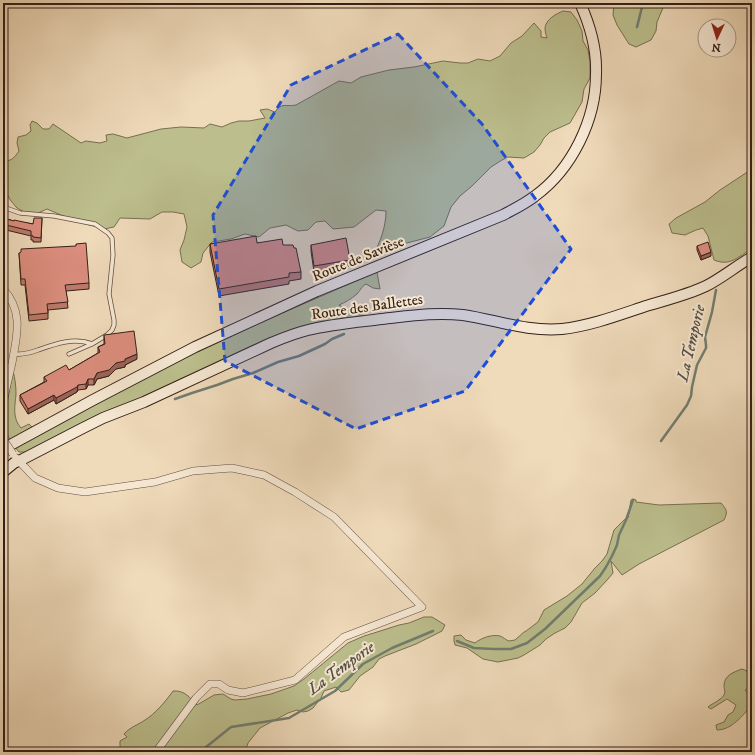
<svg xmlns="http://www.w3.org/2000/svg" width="755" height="755" viewBox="0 0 755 755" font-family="'IM FELL DW Pica',serif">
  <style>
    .green { fill: #bcbe8d; stroke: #786f52 }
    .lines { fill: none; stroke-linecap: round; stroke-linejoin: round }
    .stream { stroke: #717d70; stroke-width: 2.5 }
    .lane-casing { stroke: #634e40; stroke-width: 5 }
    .street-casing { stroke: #634e40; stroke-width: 8 }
    .secondary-casing { stroke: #342017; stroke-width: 12 }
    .lane { stroke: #f5e7d2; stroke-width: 3.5 }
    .street { stroke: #f5e7d2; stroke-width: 7 }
    .secondary { stroke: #f5e7d2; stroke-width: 10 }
    .street-bridge-casing { stroke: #634e40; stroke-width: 8; stroke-linecap: butt }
    .street-bridge { stroke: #f5e7d2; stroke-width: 7 }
    .wall { fill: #be7a6d; stroke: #342017 }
    .shaded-wall { fill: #9b6359; stroke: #342017 }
    .building { fill: #dd8e7f; stroke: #342017 }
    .marked { fill: #1d4ed8; fill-opacity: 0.2; stroke: #1d4ed8; stroke-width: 3; stroke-dasharray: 8 5; stroke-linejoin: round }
    .labels { text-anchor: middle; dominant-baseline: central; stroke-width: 4; stroke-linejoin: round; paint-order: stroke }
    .street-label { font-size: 15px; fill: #342017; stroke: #f5e7d2 }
    .water-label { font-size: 16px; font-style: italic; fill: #534e43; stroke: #f5e7d2 }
  </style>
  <rect width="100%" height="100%" fill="#efdaba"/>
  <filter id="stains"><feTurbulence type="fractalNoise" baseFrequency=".005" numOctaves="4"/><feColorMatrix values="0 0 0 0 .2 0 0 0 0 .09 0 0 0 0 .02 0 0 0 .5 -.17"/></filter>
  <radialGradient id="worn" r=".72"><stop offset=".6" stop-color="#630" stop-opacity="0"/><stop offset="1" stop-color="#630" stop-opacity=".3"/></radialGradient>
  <!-- green -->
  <path class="green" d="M614,3H665L657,22L656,31L651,40L636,47L629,44L617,25L613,15Z
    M563,11L571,12L577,20L582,31L583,41L588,50L590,62V78L584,89L582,102L570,123L550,132L544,138L540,145L534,152L524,158L508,157L502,160L491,167L472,186L460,196L451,207L444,226L430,237L407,243H392L381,255L372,257C380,243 386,227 386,211L376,210L354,227L333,229L325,221L316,222L308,230L298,231L286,225L270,228L259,237L245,234L231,239L212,242L203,253L201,262L191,268L182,262L180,250L184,240L187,227L184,214L173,212H162L150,219L120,218L114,227L104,229L75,221L47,209L38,213L28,214L17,208L11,201L3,187V161C12,161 14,158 19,151L17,143L18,137L26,135L31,131L30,125L32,121L37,123L43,129H49L53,124L81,143L86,141L100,143L107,141L106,135L113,134L127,138L161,129L181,127L204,128L210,124L222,127L231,123L239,121H249L265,118L260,110L267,109L275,112C281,102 286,107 296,105L339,81L351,83L361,77L389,70L414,67L443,61L460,63H468L478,59L490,61L500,56L511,43L522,36L534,23L541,31V37L547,38C546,35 545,31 545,28C546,19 556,14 563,11Z
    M752,169V249C738,256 731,267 714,260L708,236L703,228L696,230L685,235L672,233L669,224L676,218L705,202L720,190Z
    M377,272L380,289L373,288L366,284C361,287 360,291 357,294C351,299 346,302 339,305L351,312L363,315L358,317L307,327L30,451L25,452H19L15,447C80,411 146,376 214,344C267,319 322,296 377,272Z
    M13,371C15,378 16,386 16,394C15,406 12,418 21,428L29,424L32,427L10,440L6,432L5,414Z
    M633,499L636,500V502L659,505L721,503C727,510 728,512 724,520L639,564L622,575L611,561L613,573L608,579L595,593L582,603L571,622L565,628L555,633L546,639L540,645L524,655L518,658L498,662L483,659L467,648L455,645L454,641V636L461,635L466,640L475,643C481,638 492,634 500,636C503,637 506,640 509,641L515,640L524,632L526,631L538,622L544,610L567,596L582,584L595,568L602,561L607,554L614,530L624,520L628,518L631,500Z
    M424,617H432L445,625L442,631L416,644L385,656L379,659L373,667L360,676L349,690L341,692L336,687L324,691L321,698L313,708L308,711L303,712L297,710L288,713L260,728L248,743L245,752H122L120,746V741L127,737L124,734C130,727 138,725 145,720C155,714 166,701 173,691C185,690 190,698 197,705L214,695L223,694L231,699L235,700L247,699L271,694L294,686L304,679L348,643L364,636L374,633L399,625L409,623Z
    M742,669L747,671L748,675L752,677V686L745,690L748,694L752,691V705C743,715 732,730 717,730L716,725L724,722L728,715L733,712L736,705L727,699L711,709L708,707C713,703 721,700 724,695C726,692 724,690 724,686C724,675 734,672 742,669Z"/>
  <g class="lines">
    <!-- stream -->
    <path class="stream" d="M637,27L643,3
      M175,399L192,393L217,385L233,379L253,373L278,362L299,356L325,344L332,339L344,334
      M661,441L687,405L691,396L692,387L697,365L706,348V345L705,337L712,312L716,290
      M457,641L474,648L494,649H511L527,643L545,629L600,576L606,567L612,556L617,545L619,535L626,520L633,500
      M200,752L231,727L289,718L335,691L363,664L392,648L433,631"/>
    <defs>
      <path id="lane" d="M3,207L20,213L54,216L95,224L108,233L112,238L113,255L109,294L114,320V325L112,330L107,335L92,344L69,354
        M13,354C22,355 30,353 38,350C55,344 74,337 92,344"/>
      <path id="street" d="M3,289C24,311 17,336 12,363C9,376 6,389 3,402
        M16,458L35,478L58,488L85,492L155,482L193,471L232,468L264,475L295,492L334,517L422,607L344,637L295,680L243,693L228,690L219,684H210L196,698L156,752"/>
      <path id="secondary" d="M3,449L93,400L195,347L317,291L503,215C514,209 525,204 535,196C572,169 596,120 596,74C597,50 590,25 580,3
        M3,472L14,463L23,459L83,428L103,418L144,402L271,343C283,338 295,333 308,330C332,324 357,322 382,319C410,316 435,312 463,315C496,320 528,332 562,329C590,326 619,315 646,306C666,300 687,295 706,286C722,278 736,266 752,257"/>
    </defs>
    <!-- lane casing -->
    <use href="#lane" class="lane-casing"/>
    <!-- street casing -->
    <use href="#street" class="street-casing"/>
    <!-- secondary casing -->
    <use href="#secondary" class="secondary-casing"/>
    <!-- lane -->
    <use href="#lane" class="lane"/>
    <!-- street -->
    <use href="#street" class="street"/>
    <!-- secondary -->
    <use href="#secondary" class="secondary"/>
    <defs>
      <path id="street-bridge" d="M3,439L13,454"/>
    </defs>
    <!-- street-bridge casing -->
    <use href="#street-bridge" class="street-bridge-casing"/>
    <!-- street-bridge -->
    <use href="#street-bridge" class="street-bridge"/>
  </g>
  <!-- wall -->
  <path class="wall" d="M3,218L14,221L33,224L42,218L41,242H33V240H31V236L6,230L5,233L3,232Z
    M257,243L283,245L301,272V279L289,281V284L219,296L210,252V244Z
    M311,245L350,260V266L314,272L311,251Z
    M697,246L711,256L701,260L697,250Z
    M19,253L89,283V289L66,291L68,308L48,310V319L29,321L25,285H21Z
    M104,335L137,359L125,365V367L116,369L109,376L97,379L94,385H88L86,389L78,390L77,392L56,404L54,400L28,414L20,401V395L44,382V377L69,370L98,353V347L104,344Z"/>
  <!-- shaded-wall -->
  <path class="shaded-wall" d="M711,252V256L701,260V256Z
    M137,354V359L125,365V367L116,369L109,376L97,379L94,385V379L97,373L116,363Z
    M88,379V385L86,389V384Z
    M78,385L77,392L56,404V398Z
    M54,395V400L28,414V409Z"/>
  <!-- building -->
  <path class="building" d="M3,218L14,221V220L33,224L34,218H42L41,238L33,237V236L31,235V231L6,225L5,228H3Z
    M256,236L257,243L282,239L283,245H293L294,248H296L301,272L289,273V277L219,289L210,244Z
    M346,238L350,260L314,266L311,245Z
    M708,242L711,252L701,256L697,246Z
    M86,243L89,283L65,285L68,302L47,304L48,313L29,315L25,279H21L19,253L21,252V249L76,246V244Z
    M134,331L137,354L125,359V361L116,363L109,370L97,373L94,379H88L86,384L78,385L77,387L56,398L54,395L28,409L20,395L47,381L44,377L66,365L69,370L100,352L98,347L105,344L104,335Z"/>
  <!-- marked area -->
  <path class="marked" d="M398,34L482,124L571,249L465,391L356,429L225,361L213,215L291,85Z"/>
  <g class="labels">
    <!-- street labels -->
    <g class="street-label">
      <text transform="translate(358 259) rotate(-22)">Route de Savièse</text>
      <text transform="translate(367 307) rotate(-8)">Route des Ballettes</text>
    </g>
    <!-- water labels -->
    <g class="water-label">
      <text transform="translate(691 343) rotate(-77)">La Temporie</text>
      <text transform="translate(341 668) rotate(-36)">La Temporie</text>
    </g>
  </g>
  <!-- margin -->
  <rect width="755" height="755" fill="none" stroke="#efdaba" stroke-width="16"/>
  <rect x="4" y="4" width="747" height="747" fill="none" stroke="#342017" stroke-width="2"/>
  <rect x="8" y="8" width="739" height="739" fill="none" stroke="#342017"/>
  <!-- north arrow -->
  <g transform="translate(717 38) rotate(184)"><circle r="19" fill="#f5e7d2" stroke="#a89787"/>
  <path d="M0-3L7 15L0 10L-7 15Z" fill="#8f2418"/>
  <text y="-6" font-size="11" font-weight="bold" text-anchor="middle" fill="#342017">N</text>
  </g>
  <rect width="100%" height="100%" filter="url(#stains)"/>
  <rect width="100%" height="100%" fill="url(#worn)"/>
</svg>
